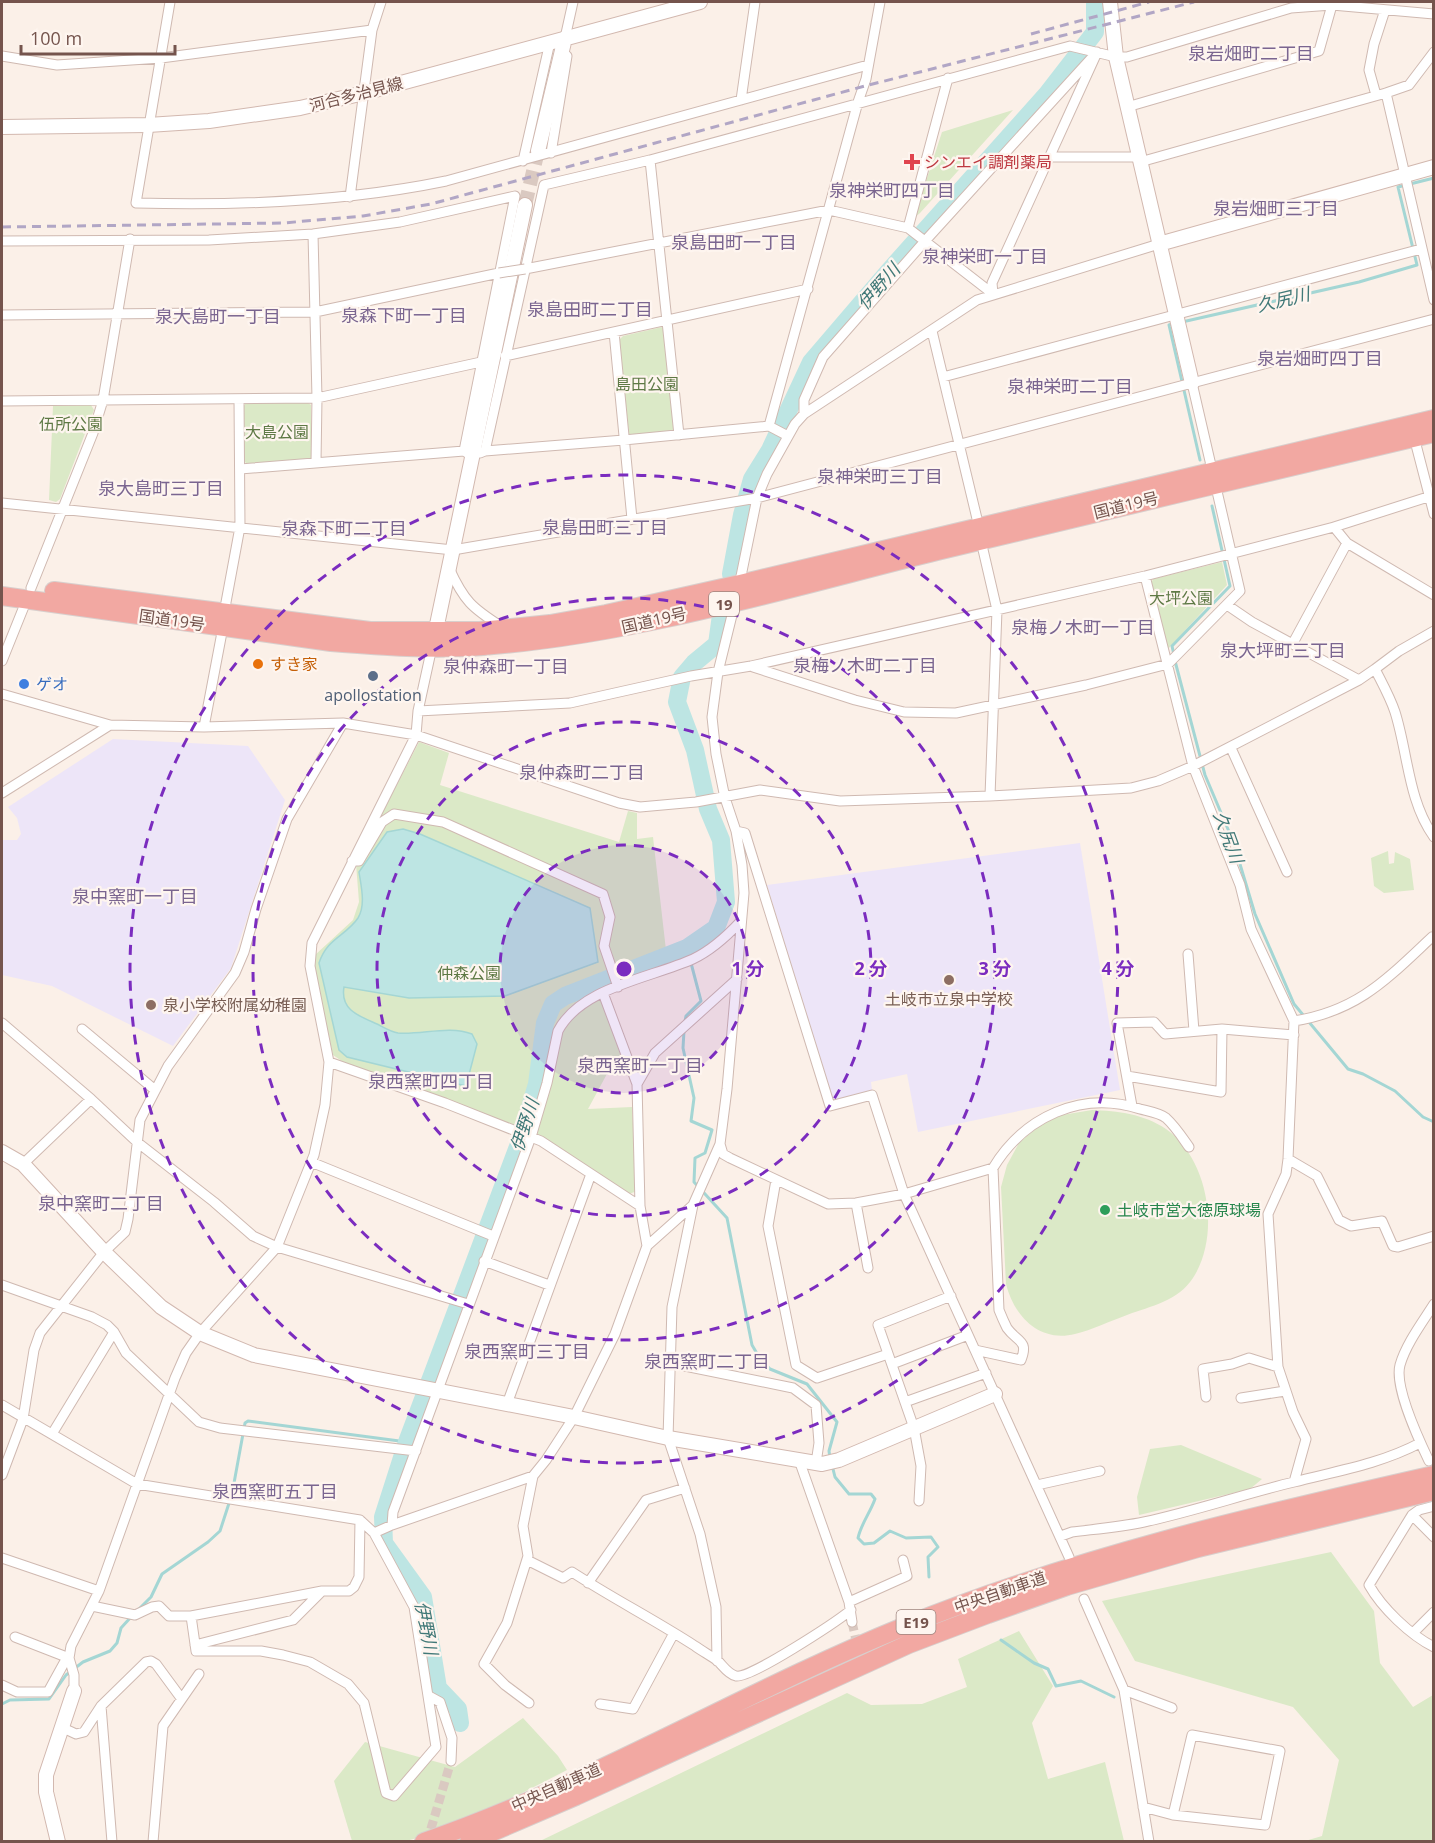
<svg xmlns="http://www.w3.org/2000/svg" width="1435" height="1843" viewBox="0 0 1435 1843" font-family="'Open Sans','Noto Sans JP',sans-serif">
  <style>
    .education { fill: #ede5f8 }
    .green { fill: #dbe9c7 }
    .water { fill: #bde5e3; stroke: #a4d6d4; stroke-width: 1.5 }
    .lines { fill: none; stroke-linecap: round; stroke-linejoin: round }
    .stream { stroke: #a4d6d4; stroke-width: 3 }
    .river { stroke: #bde5e3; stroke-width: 18 }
    .street-tunnel { stroke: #dac9c1; stroke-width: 9; stroke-dasharray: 9 4.5; stroke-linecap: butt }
    .secondary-tunnel { stroke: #dac9c1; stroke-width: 14; stroke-dasharray: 14 7; stroke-linecap: butt }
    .street-casing { stroke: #cfb9b1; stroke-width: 11 }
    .secondary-casing { stroke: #d2b8af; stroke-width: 16 }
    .highway-casing { stroke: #d8cfcd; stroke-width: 20 }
    .street { stroke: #fff; stroke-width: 9 }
    .secondary { stroke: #fff; stroke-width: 14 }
    .highway { stroke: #f2a8a2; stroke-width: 18 }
    .rail { stroke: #b1a6c5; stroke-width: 3; stroke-dasharray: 9 6; stroke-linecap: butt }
    .street-bridge-casing { stroke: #cfb9b1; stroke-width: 11; stroke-linecap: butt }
    .street-bridge { stroke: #fff; stroke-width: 9 }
    .ring { fill: none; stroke: #7b2cbf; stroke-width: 3; stroke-dasharray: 10 8 }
    .health-dot { fill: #e0444e; stroke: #fef5ef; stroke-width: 2 }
    .food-dot { fill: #e8710a; stroke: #fef5ef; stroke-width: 2 }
    .service-dot { fill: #5c6f8a; stroke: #fef5ef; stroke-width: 2 }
    .shop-dot { fill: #3f7fe0; stroke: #fef5ef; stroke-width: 2 }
    .education-dot { fill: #8d6e63; stroke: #fef5ef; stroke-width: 2 }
    .leisure-dot { fill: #2e9e5b; stroke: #fef5ef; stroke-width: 2 }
    .labels { text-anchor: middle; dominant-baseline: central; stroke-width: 4.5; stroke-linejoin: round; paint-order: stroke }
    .shield { fill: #fef5ef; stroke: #9e847e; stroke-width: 1.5 }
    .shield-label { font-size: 15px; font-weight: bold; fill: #75544d }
    .street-label { font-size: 16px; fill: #75544d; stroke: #fef5ef }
    .health-label { font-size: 16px; fill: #be3a42; stroke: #fef5ef; text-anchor: start }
    .park-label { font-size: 16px; fill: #5e7945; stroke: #fef5ef }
    .food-label { font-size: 16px; fill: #c56008; stroke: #fef5ef; text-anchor: start }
    .shop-label { font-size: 16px; fill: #366cbe; stroke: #fef5ef; text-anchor: start }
    .service-label { font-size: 16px; fill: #4e5e75; stroke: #fef5ef }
    .education-label { font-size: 16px; fill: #785e54; stroke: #fef5ef }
    .leisure-label { font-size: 16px; fill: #27864d; stroke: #fef5ef; text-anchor: start }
    .neighbourhood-label { font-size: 18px; fill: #7a6590; stroke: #fef5ef }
    .water-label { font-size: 18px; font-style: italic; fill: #417978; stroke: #fef5ef }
    .centre { fill: #7b2cbf; stroke: #fef5ef; stroke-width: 3 }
    .ring-label { font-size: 18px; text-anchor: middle; font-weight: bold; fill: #7b2cbf; stroke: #fef5ef; stroke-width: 4.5; stroke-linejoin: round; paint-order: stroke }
  </style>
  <rect width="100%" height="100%" fill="#fbf0e8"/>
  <!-- education -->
  <path class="education" d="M113,739L248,746L285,800L231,968L173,1046L52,986L2,975V840H17L21,834L17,818L8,807Z
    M1080,843L1120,1090L918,1132L907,1074L871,1082L872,1090L832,1101L767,885Z"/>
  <!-- green -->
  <path class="green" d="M1013,110L920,213L914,218L942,132Z
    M662,327L665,330L674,428L672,431L631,435L629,434L619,340L623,336Z
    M307,402L311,405V459L247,464L243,460V407L246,403Z
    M91,405L94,410L60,499L56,502L49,500L53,406Z
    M1222,562L1227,585L1167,650L1151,584L1153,579Z
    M419,742L449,753L440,785L619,842L628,811L637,813V839L653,837L666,950L596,979L624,1066L608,1072L588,1109L632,1107L637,1191L629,1194L541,1136L346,1064L333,1055L315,972V955L353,920L359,902L356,864Z
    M1388,851L1389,864L1394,863L1395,852L1410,859L1414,890L1384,893L1374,886L1371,858Z
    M1092,1110C1118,1111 1144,1114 1166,1129C1209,1159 1221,1235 1193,1278C1178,1301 1151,1306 1127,1315C1110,1321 1092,1330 1075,1334C1039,1343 1014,1316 1006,1284L1001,1187L1007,1165L1019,1143L1040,1125L1062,1115Z
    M1181,1445L1262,1479L1250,1489L1139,1515L1137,1497L1150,1449Z
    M1331,1552L1374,1611L1380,1663L1413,1707L1433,1695V1841H1305L1322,1836L1339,1760L1293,1707L1135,1661L1102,1601Z
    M1019,1631L1053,1686L1032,1723L1048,1779L1105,1762L1124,1841H540L847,1693L871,1705L922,1704L967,1687L958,1659Z
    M523,1718L558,1756L567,1770L458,1826L403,1842L352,1841L334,1781L365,1742L455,1767Z"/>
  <!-- water -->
  <path class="water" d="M403,829L420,834L590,908L598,962L505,996L409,998L344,987C340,1010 359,1016 377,1024C383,1027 391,1032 398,1033C422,1035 449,1025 472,1034L477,1044L466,1086L347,1057L339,1050L319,963C327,938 346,936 358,918C366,905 361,886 359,872L387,832Z"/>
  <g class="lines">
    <!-- stream -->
    <path class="stream" d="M1182,322L1359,282L1417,265L1398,187L1434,178
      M1175,323L1169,325L1200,460
      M1174,655L1172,646L1230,586L1212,506
      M1175,661L1205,775L1233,841L1255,914L1294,1004L1348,1069L1363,1074L1395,1091L1423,1117L1434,1122
      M687,948L689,957
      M685,1021L686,1016L701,1001L691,963
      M684,1031L683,1048L694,1098L691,1121L712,1130L705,1153L695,1158L694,1182L727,1218L752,1345L759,1357L770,1369L807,1384L837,1422L829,1451L830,1458
      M832,1465L835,1477L849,1494H871L875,1499C870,1513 861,1524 858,1538L864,1544L874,1543L890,1531L906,1538L931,1537L938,1547L928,1557L929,1577
      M138,1610L151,1597L162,1574L208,1542L220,1531L232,1494L245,1423L248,1421L407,1442
      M1001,1640L1034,1663L1048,1669L1056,1686L1081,1681L1114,1697
      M2,1704L10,1700L49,1699L66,1675L83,1662L110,1651L117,1643L121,1628L131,1617"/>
    <!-- river -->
    <path class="river" d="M731,574L742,515L752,479L770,450L811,362L888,272L1047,94L1095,32V2
      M460,1723L458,1709L438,1688L423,1597L384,1543L383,1517L407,1442L519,1144L537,1084L545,1023L553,1004L565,996L687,948L716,928L726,902L721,840L708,809L695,750L677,702L682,677L694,663L717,644L721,615"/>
    <!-- street-tunnel -->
    <path class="street-tunnel" d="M852,1622L858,1649
      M427,1842L451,1761"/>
    <!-- secondary-tunnel -->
    <path class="secondary-tunnel" d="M525,205L538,151"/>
    <defs>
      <path id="street" d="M170,2L136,203C240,206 344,202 446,181L868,65
        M565,38L573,2
        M2,56L57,65L161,58L372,30
        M1386,93L1434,300
        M1376,95L1369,70L1374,44L1385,10
        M741,100L755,2
        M1127,107L1319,51L1332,5
        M551,153L567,56
        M1050,157H1139
        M650,160L679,435
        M523,161L550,42
        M1140,162L1386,93L1409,85L1434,52
        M350,197L372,30L381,2
        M908,228L948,78
        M313,234L317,398L316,462
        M2,241L209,240L313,234L400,222L515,196L464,451
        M525,269L829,210L908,228L993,294
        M993,294L992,283L1095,57
        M2,315L315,312L499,273
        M932,331L979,527
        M614,332L632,519
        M505,356L808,289
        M943,377L1421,249
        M2,401L317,398L481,362
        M804,414V400L823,357L925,241L1097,52
        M769,426L858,102L866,79L880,2
        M1414,437L1434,514
        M485,451L544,185L650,160L1070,46L1116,57H1127L1291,8L1332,5L1434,14
        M480,453L485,451L624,440L769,426L788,436
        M240,469L464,451L467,453
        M2,503L453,550L757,498L1434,319
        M1334,527L1347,543L1434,595
        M981,541L997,610L990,796
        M449,568C464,601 472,608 502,627
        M1145,576L1193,766L1240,885L1251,929L1294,1021L1288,1159L1286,1174L1268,1214L1278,1367L1293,1412L1306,1439L1294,1482
        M739,586L757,498L767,474L795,424L804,414L977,300L1159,244
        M31,588L93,433L103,400L130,239
        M1227,605L1252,622L1359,680
        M224,613L240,527L239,399
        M1293,643L1347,543
        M2,661L27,599
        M753,667L855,700L904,712L956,713L1086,685L1168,664L1240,591L1192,383
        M1375,669L1399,651L1434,631
        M2,694L110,725L204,727L343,723L416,735L619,803L640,807L696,802L760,790L840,801L990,796L1131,788L1158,781L1193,766L1359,680L1375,669C1382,683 1390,697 1395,712C1408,753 1408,801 1434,837
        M418,711L570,703L691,676L751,666L1145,576L1334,527L1434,495
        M204,727L223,627
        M1231,748L1287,872
        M2,793L110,725
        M736,831L745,833L830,1106L872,1095L904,1194L1069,1557
        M352,861H359L382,822L394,814L443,822L603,894L610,917L604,946L618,987
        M1188,954L1194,1031
        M603,993L637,1084L640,1206L647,1246
        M1294,1021C1358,1011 1387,979 1432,937L1434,939
        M2,1023L91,1099L137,1142L214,1202L253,1236L277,1247L468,1304
        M82,1029L155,1090
        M329,1062L445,1103L541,1141L640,1206
        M1127,1076L1221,1092L1222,1029
        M637,1084L655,1053L737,979
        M1132,1106L1117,1023L1154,1022L1165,1034L1222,1029L1294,1035
        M720,1144L723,1154L730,1158L828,1204L856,1203L904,1194L993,1168
        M1288,1159L1317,1176L1339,1220L1351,1226L1382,1221L1393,1246L1398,1247L1434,1236
        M311,1162L493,1236
        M23,1164L91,1099
        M776,1180L768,1226L796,1365L817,1378L888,1354
        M856,1203L868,1268
        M484,1261L549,1285
        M2,1285L92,1317L107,1325L114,1332L126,1353L199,1422L220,1428L416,1451
        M975,1350L1021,1360C1029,1340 1017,1342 1007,1328C1004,1322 1001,1315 999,1310L993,1168C1024,1117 1081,1090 1140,1109C1147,1111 1160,1113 1166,1118C1175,1126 1182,1137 1189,1147
        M670,1363L793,1388L816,1405L819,1443L816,1463
        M892,1364L968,1335
        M1206,1397L1203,1369L1232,1364L1249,1358L1278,1367
        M1241,1398L1285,1391
        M905,1402L986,1373
        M507,1404L591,1174
        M2,1405L137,1484L360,1520L374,1533L414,1607L436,1747L394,1796L386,1793L364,1703L348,1684L310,1662L283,1655L261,1651H196L191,1616
        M52,1434L114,1332
        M799,1460L849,1602L852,1622
        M1429,1461C1419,1440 1394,1387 1400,1365C1406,1344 1422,1323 1434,1304
        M2,1475L23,1419L34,1350L40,1333L104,1252L125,1232L128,1219L140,1120L168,1066L235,973L244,952L256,909L287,819L343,723
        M1037,1485L1100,1471
        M919,1501L921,1466L914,1428L878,1325L951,1296
        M1434,1506L1419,1510L1412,1515L1369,1585C1382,1608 1410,1635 1434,1647
        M1412,1515L1434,1537
        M392,1525L393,1512L531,1137L547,1083L558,1031C581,987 651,978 693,959C712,950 726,937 740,922
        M374,1533L392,1525L533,1476
        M1061,1536L1072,1532C1096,1529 1120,1527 1144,1522C1195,1511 1244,1494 1294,1482C1337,1471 1380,1464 1420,1443
        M2,1558L99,1591
        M527,1560L563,1578L572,1572C612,1598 655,1620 695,1646C702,1651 711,1656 718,1661C723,1666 728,1674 736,1676C750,1679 836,1622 851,1610
        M588,1583L646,1500L685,1488
        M1084,1599L1124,1690L1149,1842
        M849,1602L907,1576L903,1560
        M92,1606L135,1615L152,1607L159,1606L169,1616H191L322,1591H349L354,1587L359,1577L360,1520
        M1413,1633L1434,1612
        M15,1637L69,1658
        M195,1645L293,1620L322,1591
        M717,1661L716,1607L700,1534L668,1438L672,1307L693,1205L720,1144L727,1089L744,893L742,865L736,831L725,798L716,754L712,717L718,672L735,603
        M2,1685L17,1692H48L64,1663L69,1658
        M1124,1690L1172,1708
        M74,1691V1675L69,1658L71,1646L99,1591L175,1378L186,1353L200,1333L277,1247L314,1155L325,1105L329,1062L310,966L312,943L416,735L418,711L432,647
        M429,1696L440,1702L452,1738L451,1761
        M529,1703L505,1685L484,1664L507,1623L528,1556L523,1526L533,1476L546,1460L574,1417L615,1334L647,1246L693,1205
        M600,1704L633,1709L674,1633
        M101,1706L112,1842
        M61,1727L76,1734L84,1732L101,1706L146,1662L151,1661L156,1664L181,1698
        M1143,1807L1173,1815L1265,1825L1280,1751L1192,1735L1173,1815
        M153,1842L163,1726L199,1674"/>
      <path id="secondary" d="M1110,2L1116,57L1192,383
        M2,127L148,125L209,121L300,108L364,93L700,2
        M538,151L565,38
        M1159,244L1434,167
        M434,639L525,205
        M2,1152L23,1164L104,1252L161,1307L200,1333L254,1355L574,1417L668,1438L822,1464L839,1460L995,1394
        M58,1842L46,1792V1775L74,1691"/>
      <path id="highway" d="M54,591L370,631H480L550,624L606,614L740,584L1434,419
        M2,596L331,642C381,646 433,650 483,646C637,634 788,588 937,551C1103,510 1268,473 1434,433
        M424,1842C590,1785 741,1693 903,1627C1075,1557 1253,1516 1434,1475
        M469,1842L576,1796L909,1644L988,1614L1067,1586L1198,1548L1434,1491"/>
    </defs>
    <!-- street casing -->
    <use href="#street" class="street-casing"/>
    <!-- secondary casing -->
    <use href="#secondary" class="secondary-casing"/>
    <!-- highway casing -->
    <use href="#highway" class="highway-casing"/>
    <!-- street -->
    <use href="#street" class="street"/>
    <!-- secondary -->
    <use href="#secondary" class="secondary"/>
    <!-- highway -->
    <use href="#highway" class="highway"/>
    <!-- rail -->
    <path class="rail" d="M1031,34L1149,2
      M2,227L283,223L363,216L431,204L865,86L1194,2"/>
    <defs>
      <path id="street-bridge" d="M499,273L525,269"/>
    </defs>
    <!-- street-bridge casing -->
    <use href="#street-bridge" class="street-bridge-casing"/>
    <!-- street-bridge -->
    <use href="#street-bridge" class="street-bridge"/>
  </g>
  <!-- distance rings -->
  <circle cx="624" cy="969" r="124" fill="#7b2cbf" fill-opacity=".12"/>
  <g class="ring">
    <circle cx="624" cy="969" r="124"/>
    <circle cx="624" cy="969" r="247"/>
    <circle cx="624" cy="969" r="371"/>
    <circle cx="624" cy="969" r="494"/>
  </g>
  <!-- markers -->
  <path class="health-dot" d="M909 153h6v6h6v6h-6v6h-6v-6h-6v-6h6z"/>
  <circle class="food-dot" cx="258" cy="664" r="6"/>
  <circle class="service-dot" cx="373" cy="676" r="6"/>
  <circle class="shop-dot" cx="24" cy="684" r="6"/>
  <g class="education-dot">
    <circle cx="949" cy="980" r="6"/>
    <circle cx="151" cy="1005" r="6"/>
  </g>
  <circle class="leisure-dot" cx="1105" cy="1210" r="6"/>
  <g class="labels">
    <!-- shield labels -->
    <g class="shield">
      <rect x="709" y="592" width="30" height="24" rx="4.5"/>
      <rect x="896.5" y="1610" width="39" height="24" rx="4.5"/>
    </g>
    <g class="shield-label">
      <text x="724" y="604">19</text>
      <text x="916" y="1622">E19</text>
    </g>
    <!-- street labels -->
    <g class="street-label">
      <text transform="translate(356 94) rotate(-14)">河合多治見線</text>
      <text transform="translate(1126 505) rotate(-14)">国道19号</text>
      <text transform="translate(172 620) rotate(8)">国道19号</text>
      <text transform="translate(654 620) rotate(-13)">国道19号</text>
      <text transform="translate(1000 1592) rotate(-19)">中央自動車道</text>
      <text transform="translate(556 1787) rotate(-24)">中央自動車道</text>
    </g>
    <!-- health labels -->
    <g class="health-label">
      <text x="924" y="162">シンエイ調剤薬局</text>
    </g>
    <!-- park labels -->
    <g class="park-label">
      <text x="647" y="384">島田公園</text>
      <text x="71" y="424">伍所公園</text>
      <text x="277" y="432">大島公園</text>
      <text x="1181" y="598">大坪公園</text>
      <text x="469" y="973">仲森公園</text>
    </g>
    <!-- food labels -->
    <g class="food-label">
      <text x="270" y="664">すき家</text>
    </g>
    <!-- shop labels -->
    <g class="shop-label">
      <text x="36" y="684">ゲオ</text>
    </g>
    <!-- service labels -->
    <g class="service-label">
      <text x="373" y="695">apollostation</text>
    </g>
    <!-- education labels -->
    <g class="education-label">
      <text x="949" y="999">土岐市立泉中学校</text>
      <text x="163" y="1005" text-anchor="start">泉小学校附属幼稚園</text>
    </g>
    <!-- leisure labels -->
    <g class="leisure-label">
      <text x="1117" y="1210">土岐市営大徳原球場</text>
    </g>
    <!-- neighbourhood labels -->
    <g class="neighbourhood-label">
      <text x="1251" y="53">泉岩畑町二丁目</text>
      <text x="892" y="190">泉神栄町四丁目</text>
      <text x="1276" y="208">泉岩畑町三丁目</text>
      <text x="734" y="242">泉島田町一丁目</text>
      <text x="985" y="256">泉神栄町一丁目</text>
      <text x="590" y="309">泉島田町二丁目</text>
      <text x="404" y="315">泉森下町一丁目</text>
      <text x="218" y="316">泉大島町一丁目</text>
      <text x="1320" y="358">泉岩畑町四丁目</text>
      <text x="1070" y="386">泉神栄町二丁目</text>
      <text x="880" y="476">泉神栄町三丁目</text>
      <text x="161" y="488">泉大島町三丁目</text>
      <text x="605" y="527">泉島田町三丁目</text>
      <text x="344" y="528">泉森下町二丁目</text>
      <text x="1083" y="627">泉梅ノ木町一丁目</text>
      <text x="1283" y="650">泉大坪町三丁目</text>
      <text x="865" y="665">泉梅ノ木町二丁目</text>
      <text x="506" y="666">泉仲森町一丁目</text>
      <text x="582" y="772">泉仲森町二丁目</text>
      <text x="135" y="896">泉中窯町一丁目</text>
      <text x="640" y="1065">泉西窯町一丁目</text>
      <text x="431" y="1081">泉西窯町四丁目</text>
      <text x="101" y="1203">泉中窯町二丁目</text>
      <text x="527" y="1351">泉西窯町三丁目</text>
      <text x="707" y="1361">泉西窯町二丁目</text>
      <text x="275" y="1491">泉西窯町五丁目</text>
    </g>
    <!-- water labels -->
    <g class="water-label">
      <text transform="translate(878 286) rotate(-49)">伊野川</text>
      <text transform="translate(1283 299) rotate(-13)">久尻川</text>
      <text transform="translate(1229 837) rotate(70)">久尻川</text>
      <text transform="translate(524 1125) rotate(-72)">伊野川</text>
      <text transform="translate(427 1628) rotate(79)">伊野川</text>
    </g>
  </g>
  <circle cx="624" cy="969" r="9" class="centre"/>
  <g class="ring-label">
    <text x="748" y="975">1 分</text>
    <text x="871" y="975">2 分</text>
    <text x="995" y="975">3 分</text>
    <text x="1118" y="975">4 分</text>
  </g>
  <!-- border -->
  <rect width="1435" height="1843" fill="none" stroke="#75544d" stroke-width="6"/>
  <!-- scale -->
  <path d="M21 45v9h154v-9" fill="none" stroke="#75544d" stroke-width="3"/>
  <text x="30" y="45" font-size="18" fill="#75544d" stroke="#fef5ef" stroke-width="4.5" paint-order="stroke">100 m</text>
</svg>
